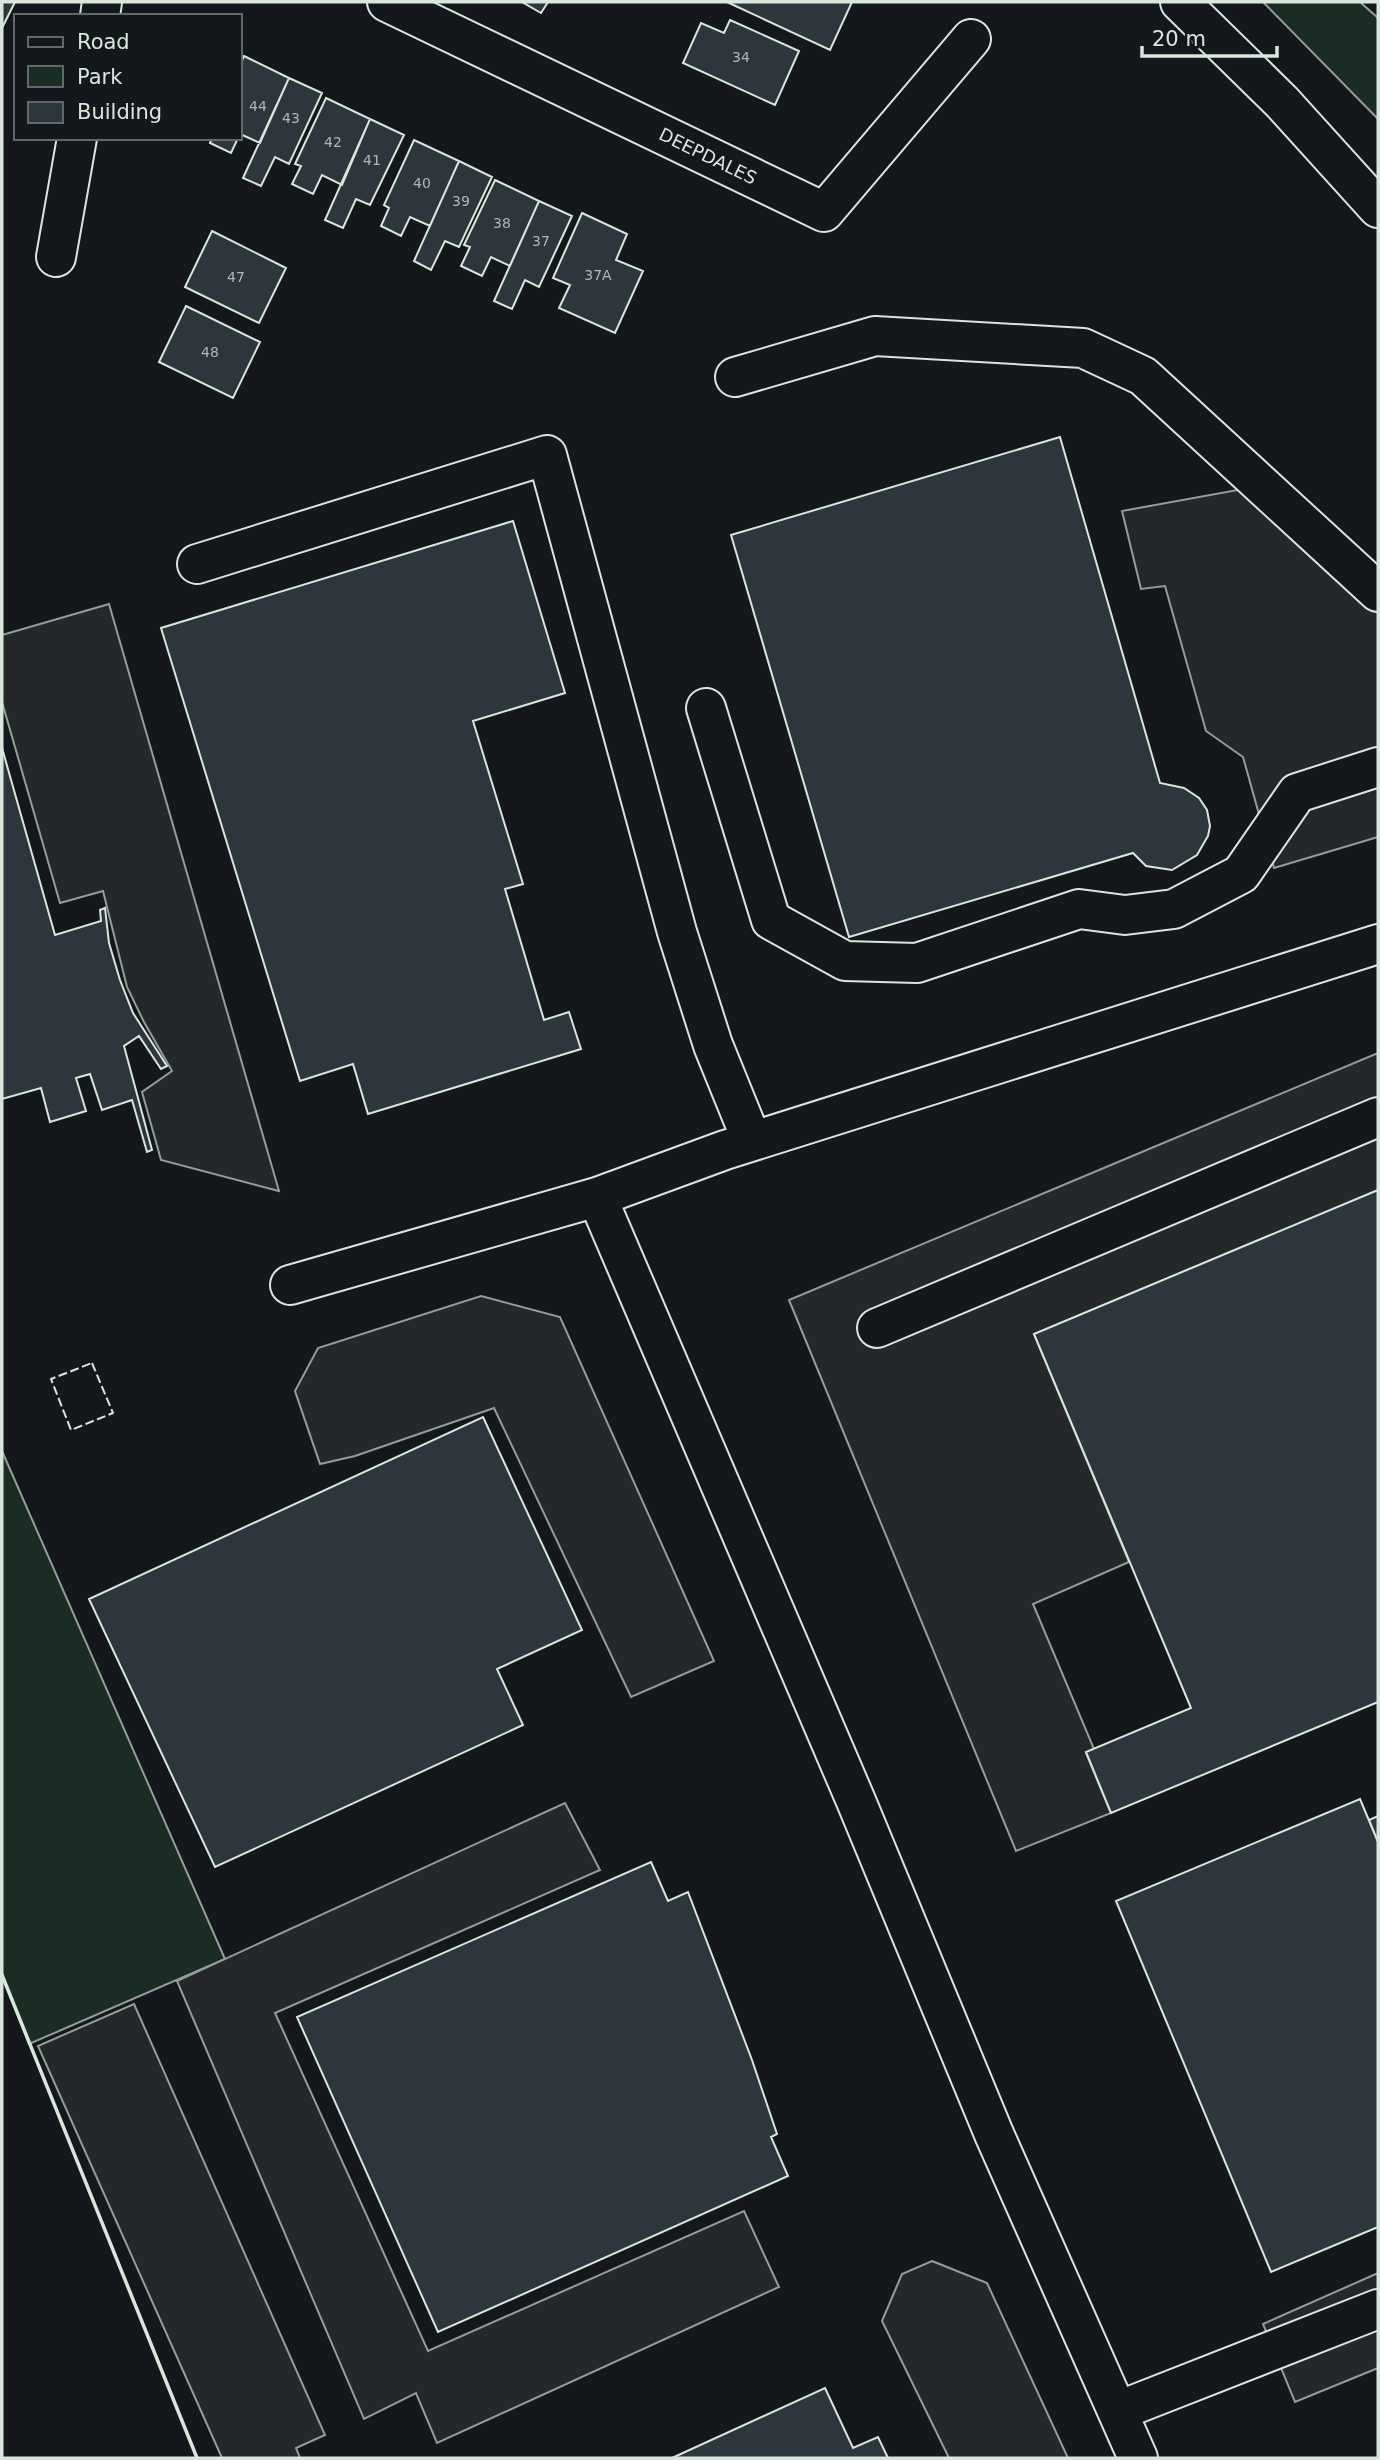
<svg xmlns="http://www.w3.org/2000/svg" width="1380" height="2460" viewBox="0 0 1380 2460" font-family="'DejaVu Sans',sans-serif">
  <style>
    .green { fill: #1a2d24; stroke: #939e99; stroke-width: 2 }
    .parking { fill: #24282b; stroke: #939e99; stroke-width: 2 }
    .building { fill: #2c363c; stroke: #d8e6dc; stroke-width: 2 }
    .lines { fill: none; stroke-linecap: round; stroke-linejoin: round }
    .minor-casing { stroke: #d8e6dc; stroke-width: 42 }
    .major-casing { stroke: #d8e6dc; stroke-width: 42 }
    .minor { stroke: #14181c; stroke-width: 38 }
    .major { stroke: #14181c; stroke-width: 38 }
    .fence { stroke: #d8e6dc; stroke-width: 2; stroke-dasharray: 9 3.5; stroke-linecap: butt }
    .wall { stroke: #d8e6dc; stroke-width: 3.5 }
    .labels { text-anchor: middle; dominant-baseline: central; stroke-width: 5; stroke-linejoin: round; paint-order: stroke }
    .number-label { font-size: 14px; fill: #adbab4 }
    .street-label { font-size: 18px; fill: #d8e6dc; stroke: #14181c }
  </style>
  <rect width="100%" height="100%" fill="#14181c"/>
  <!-- green -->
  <path class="green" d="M1263,2H1360L1378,18V119Z
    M2,1451L225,1959L29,2044L2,1975Z"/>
  <!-- parking -->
  <path class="parking" d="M1243,489L1378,612V837L1274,868L1243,757L1206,731L1165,586L1141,589L1122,511Z
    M109,604L279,1191L161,1160L142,1092L172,1071L144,1022L127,987L103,891L60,903L2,702V635Z
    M1378,1053V1190L1034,1334L1129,1562L1033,1604L1094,1749L1086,1753L1111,1813L1016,1851L789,1300Z
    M481,1296L560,1317L714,1661L631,1697L494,1408L355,1456L320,1464L295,1391L318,1348Z
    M565,1803L600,1870L275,2013L428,2351L744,2211L779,2287L437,2443L416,2393L364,2419L177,1981Z
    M134,2004L325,2435L296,2448L300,2458H222L38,2046Z
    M932,2261L987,2283L1068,2458H949L882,2321L902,2274Z
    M1378,2273V2368L1295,2402L1263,2324Z"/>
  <!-- building -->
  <path class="building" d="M2,2H15L2,28Z
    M522,2H548L541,13Z
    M727,2H852L830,50Z
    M730,20L799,51L775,105L683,63L701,23L724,33Z
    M244,56L289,78L260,143L240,134V66Z
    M289,78L322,93L289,164L275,157L261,186L243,178Z
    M326,98L370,119L342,185L322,175L313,194L292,184L301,166L295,164Z
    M370,119L404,135L370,205L356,199L343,228L325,220Z
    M212,138H238L231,153L210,143Z
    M414,140L459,161L430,226L410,217L401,236L381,226L389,208L384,205Z
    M459,161L492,177L459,247L445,241L431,270L414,261Z
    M495,180L539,201L510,266L491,257L482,276L461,266L470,247L464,245Z
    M539,201L572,216L539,287L525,280L512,309L494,301Z
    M582,213L627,234L616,260L643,271L615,333L559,308L570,285L553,278Z
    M212,231L286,268L259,323L185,287Z
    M186,306L260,342L233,398L159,362Z
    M1060,437L1160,783L1184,788L1199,798L1207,810L1210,826L1208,836L1197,855L1172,870L1146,866L1133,853L849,937L731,535Z
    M513,521L565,693L473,721L523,884L505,889L544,1020L569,1012L581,1049L368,1114L353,1064L300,1081L161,628Z
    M2,748L55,935L101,921L100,910L105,908L109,943L120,980L133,1013L167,1066L161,1069L139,1036L124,1046L152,1150L147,1152L132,1100L102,1110L90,1074L76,1078L86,1111L50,1122L41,1088L2,1099Z
    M1378,1190V1702L1111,1813L1086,1752L1191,1708L1034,1334Z
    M483,1417L582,1630L497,1669L523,1725L215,1867L89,1599Z
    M1360,1799L1378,1842V2227L1271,2272L1116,1901Z
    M1378,1816V1842L1369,1820Z
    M651,1862L668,1901L688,1892L752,2060L777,2134L771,2137L788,2176L438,2332L297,2017Z
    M825,2388L853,2448L878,2437L888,2458H672Z"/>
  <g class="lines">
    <defs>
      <path id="minor" d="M387,2L824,212L971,39
        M100,16L102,2
        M56,257L77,138
        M735,377L875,336L1083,348L1143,376L1378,592
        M197,564L547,455L677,932L713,1045L752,1141
        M706,708L771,920L845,961L917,963L1079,909L1125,915L1174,909L1241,874L1297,793L1378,767
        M597,1197L856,1801L994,2134L1138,2458
        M290,1285L597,1197L725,1150L1378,944
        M877,1328L1378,1117
        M1118,2411L1378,2309"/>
      <path id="major" d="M1180,2L1282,102L1378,208"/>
    </defs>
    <!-- minor casing -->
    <use href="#minor" class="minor-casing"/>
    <!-- major casing -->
    <use href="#major" class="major-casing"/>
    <!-- minor -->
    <use href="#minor" class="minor"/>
    <!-- major -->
    <use href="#major" class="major"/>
    <!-- fence -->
    <path class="fence" d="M92,1363L113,1413L71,1430L51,1379Z"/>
    <!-- wall -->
    <path class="wall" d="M2,1975L197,2458"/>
  </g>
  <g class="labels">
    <!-- number labels -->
    <g class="number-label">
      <text x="741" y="57">34</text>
      <text x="258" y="106">44</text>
      <text x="291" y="118">43</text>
      <text x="333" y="142">42</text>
      <text x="372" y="160">41</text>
      <text x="422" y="183">40</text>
      <text x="461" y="201">39</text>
      <text x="502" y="223">38</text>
      <text x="541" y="241">37</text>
      <text x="598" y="275">37A</text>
      <text x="236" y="277">47</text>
      <text x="210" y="352">48</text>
    </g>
    <!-- street labels -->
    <g class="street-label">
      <text transform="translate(708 156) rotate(26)">DEEPDALES</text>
    </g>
  </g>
  <!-- border -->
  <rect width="1380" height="2460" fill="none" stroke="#d8e6dc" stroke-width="7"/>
  <!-- legend -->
  <rect x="14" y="14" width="228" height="126" fill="#14181c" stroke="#626a69" stroke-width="2"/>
  <rect x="28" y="37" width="35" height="10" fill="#14181c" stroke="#626a69" stroke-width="2"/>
  <text x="77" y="49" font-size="21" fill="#d8e6dc">Road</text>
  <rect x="28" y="66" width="35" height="21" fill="#1a2d24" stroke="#626a69" stroke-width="2"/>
  <text x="77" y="84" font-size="21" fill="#d8e6dc">Park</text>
  <rect x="28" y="102" width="35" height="21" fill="#2c363c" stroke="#626a69" stroke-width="2"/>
  <text x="77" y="119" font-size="21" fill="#d8e6dc">Building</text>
  <!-- scale -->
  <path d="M1142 46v10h135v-10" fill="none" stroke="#d8e6dc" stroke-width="3.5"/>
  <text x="1152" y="46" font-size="21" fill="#d8e6dc" stroke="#14181c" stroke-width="5" paint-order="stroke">20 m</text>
</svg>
